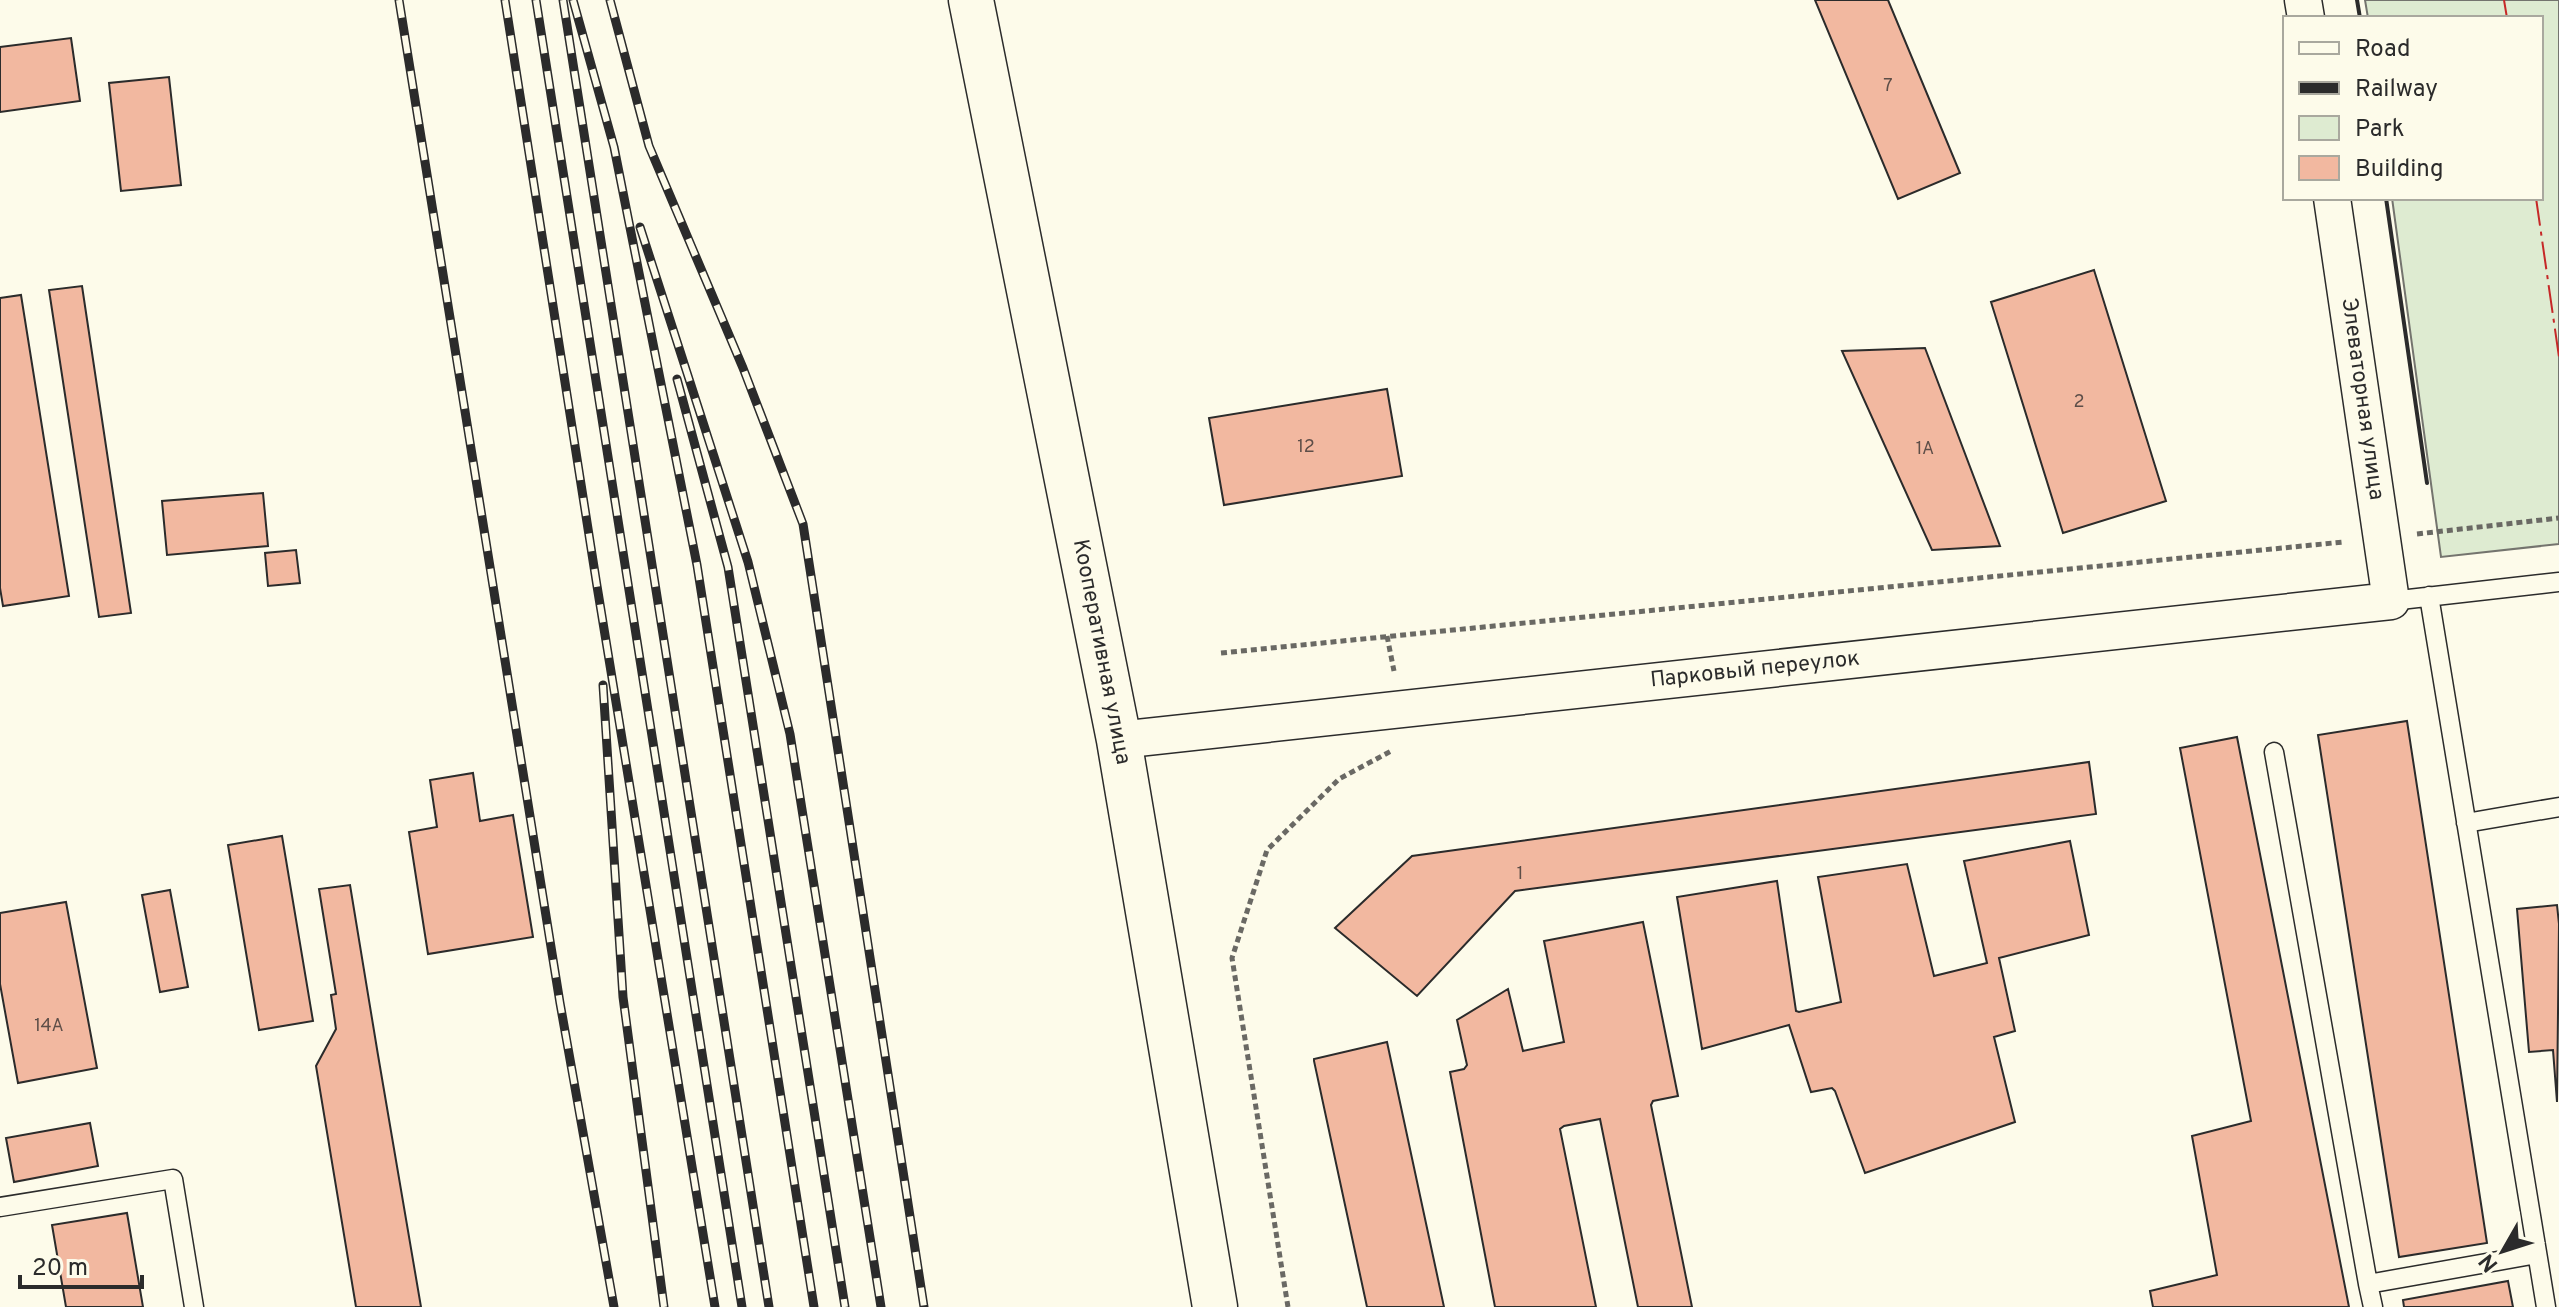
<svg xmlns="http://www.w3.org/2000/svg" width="2559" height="1307" viewBox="0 0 2559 1307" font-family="Overpass,sans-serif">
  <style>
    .green { fill: #deebd1; stroke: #74746e; stroke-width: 2 }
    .building { fill: #f2b8a0; stroke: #2b2b2b; stroke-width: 2 }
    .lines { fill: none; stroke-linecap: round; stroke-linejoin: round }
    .service-casing { stroke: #2b2b2b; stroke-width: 21 }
    .minor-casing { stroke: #2b2b2b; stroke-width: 39 }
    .secondary-casing { stroke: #2b2b2b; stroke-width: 47 }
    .path { stroke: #6a6964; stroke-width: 5; stroke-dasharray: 6 4; stroke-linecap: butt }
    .service { stroke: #fdfbea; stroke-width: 18 }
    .minor { stroke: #fdfbea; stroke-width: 36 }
    .secondary { stroke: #fdfbea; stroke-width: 44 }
    .rail-casing { stroke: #2b2b2b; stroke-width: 9 }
    .rail { stroke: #fdfbea; stroke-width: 6; stroke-dasharray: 18; stroke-linecap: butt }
    .wall { stroke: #2b2b2b; stroke-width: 4 }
    .power { stroke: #c62828; stroke-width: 2; stroke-dasharray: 28 6 4 6; stroke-linecap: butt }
    .labels { text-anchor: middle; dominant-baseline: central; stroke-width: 6; stroke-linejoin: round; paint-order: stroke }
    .number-label { font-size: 18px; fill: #5d4e48 }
    .street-label { font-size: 22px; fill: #2b2b2b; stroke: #fdfbea }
  </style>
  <rect width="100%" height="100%" fill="#fdfbea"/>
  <!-- green -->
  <path class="green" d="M2365,0H2559V544L2441,557L2392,198H2541V18H2368Z"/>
  <!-- building -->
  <path class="building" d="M1815,0H1888L1960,173L1898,199Z
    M71,38L80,101L0,112V47Z
    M169,77L181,185L121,191L109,83Z
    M2094,270L2166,501L2063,533L1991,302Z
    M82,286L131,613L99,617L49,290Z
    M21,295L69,596L3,606L0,588V298Z
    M1925,348L2000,546L1932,550L1842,351Z
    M1387,389L1402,476L1224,505L1209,418Z
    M263,493L268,546L167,555L162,501Z
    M296,550L300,583L268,586L265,553Z
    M2407,721L2487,1243L2399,1257L2318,735Z
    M2237,737L2349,1307H2153L2150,1291L2217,1275L2192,1136L2251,1121L2180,748Z
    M2089,762L2096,814L1515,891L1417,996L1335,928L1412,856Z
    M473,773L480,821L513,815L533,937L428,954L409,832L437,827L430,780Z
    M282,836L313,1021L259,1030L228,845Z
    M2070,841L2089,935L1999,958L2015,1031L1994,1037L2015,1122L1865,1173L1835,1091L1832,1088L1811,1092L1789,1025L1702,1049L1677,897L1777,881L1796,1011L1799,1012L1841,1002L1818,877L1907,864L1934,976L1987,963L1964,861Z
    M350,885L378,1055L421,1307H356L316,1066L336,1029L331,995L336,994L319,889Z
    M170,890L188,987L160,992L142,895Z
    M66,902L97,1068L18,1083L0,984V913Z
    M2557,905L2559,924L2557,1102L2553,1050L2529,1052L2517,909Z
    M1643,922L1678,1096L1653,1101L1651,1105L1692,1307H1638L1600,1119L1564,1126L1560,1129L1596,1307H1495L1450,1072L1464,1069L1467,1065L1457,1020L1508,989L1523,1051L1564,1042L1544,941Z
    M1387,1042L1444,1307H1367L1314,1061V1059Z
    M90,1123L98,1166L14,1182L6,1138Z
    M127,1213L143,1307H66L52,1225Z
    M2508,1281L2513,1307H2404L2403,1300Z"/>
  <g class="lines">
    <defs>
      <path id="service" d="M2429,596L2546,1307
        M2391,601L2559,582
        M2274,752L2368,1284L2537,1254
        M2466,823L2559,807
        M0,1207L173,1179L194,1307
        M2368,1284L2373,1307"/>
      <path id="minor" d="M2303,0L2306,18
        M1119,740L2391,601L2332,198"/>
      <path id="secondary" d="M971,0L1119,740L1215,1307"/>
    </defs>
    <!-- service casing -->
    <use href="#service" class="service-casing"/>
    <!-- minor casing -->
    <use href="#minor" class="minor-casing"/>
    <!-- secondary casing -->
    <use href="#secondary" class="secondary-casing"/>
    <!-- path -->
    <path class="path" d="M2417,534L2559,518
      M1387,636L1394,671
      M1221,653L2343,542
      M1288,1307L1232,958L1267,850L1339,779L1393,750"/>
    <!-- service -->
    <use href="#service" class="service"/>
    <!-- minor -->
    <use href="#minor" class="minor"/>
    <!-- secondary -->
    <use href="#secondary" class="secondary"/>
    <defs>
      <path id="rail" d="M399,0L560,1003L614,1307
        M505,0L597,586L715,1307
        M536,0L742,1307
        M563,0L769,1307
        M573,0L614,147L697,565L814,1307
        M610,0L649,146L743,368L803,524L924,1307
        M640,227L748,562L790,734L881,1307
        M677,379L728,567L845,1307
        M603,685L623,997L664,1307"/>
    </defs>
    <!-- rail casing -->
    <use href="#rail" class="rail-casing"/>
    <!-- rail -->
    <use href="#rail" class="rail"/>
    <!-- wall -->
    <path class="wall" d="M2357,0L2360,18
      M2386,198L2427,483"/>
    <!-- power -->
    <path class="power" d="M2504,0L2507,18
      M2536,198L2559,357"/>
  </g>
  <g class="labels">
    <!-- number labels -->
    <g class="number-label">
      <text x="1888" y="86">7</text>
      <text x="2079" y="402">2</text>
      <text x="1306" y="447">12</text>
      <text x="1925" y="449">1А</text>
      <text x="1520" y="874">1</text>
      <text x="49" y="1026">14А</text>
    </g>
    <!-- street labels -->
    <g class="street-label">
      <text transform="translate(2362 399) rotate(82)">Элеваторная улица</text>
      <text transform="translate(1101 652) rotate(79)">Кооперативная улица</text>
      <text transform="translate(1755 670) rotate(-6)">Парковый переулок</text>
    </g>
  </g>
  <!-- legend -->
  <rect x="2283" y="16" width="260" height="184" fill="#fdfbea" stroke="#a9a89e" stroke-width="2"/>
  <rect x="2299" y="42" width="40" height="12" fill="#fdfbea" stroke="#a9a89e" stroke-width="2"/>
  <text x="2355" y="56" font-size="24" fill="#2b2b2b">Road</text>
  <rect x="2299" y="82" width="40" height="12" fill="#2b2b2b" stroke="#a9a89e" stroke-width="2"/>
  <text x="2355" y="96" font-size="24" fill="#2b2b2b">Railway</text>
  <rect x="2299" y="116" width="40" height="24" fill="#deebd1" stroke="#a9a89e" stroke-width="2"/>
  <text x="2355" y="136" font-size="24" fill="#2b2b2b">Park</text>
  <rect x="2299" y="156" width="40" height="24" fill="#f2b8a0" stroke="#a9a89e" stroke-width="2"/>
  <text x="2355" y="176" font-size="24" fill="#2b2b2b">Building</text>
  <!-- north arrow -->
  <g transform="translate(2503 1251) rotate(231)" stroke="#fdfbea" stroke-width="6" paint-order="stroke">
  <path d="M0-6L14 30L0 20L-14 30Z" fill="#2b2b2b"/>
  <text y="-12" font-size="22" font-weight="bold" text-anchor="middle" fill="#2b2b2b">N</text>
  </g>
  <!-- scale -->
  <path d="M20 1275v12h122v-12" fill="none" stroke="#2b2b2b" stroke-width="4"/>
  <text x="32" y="1275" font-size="24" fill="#2b2b2b" stroke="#fdfbea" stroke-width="6" paint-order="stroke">20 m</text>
</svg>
